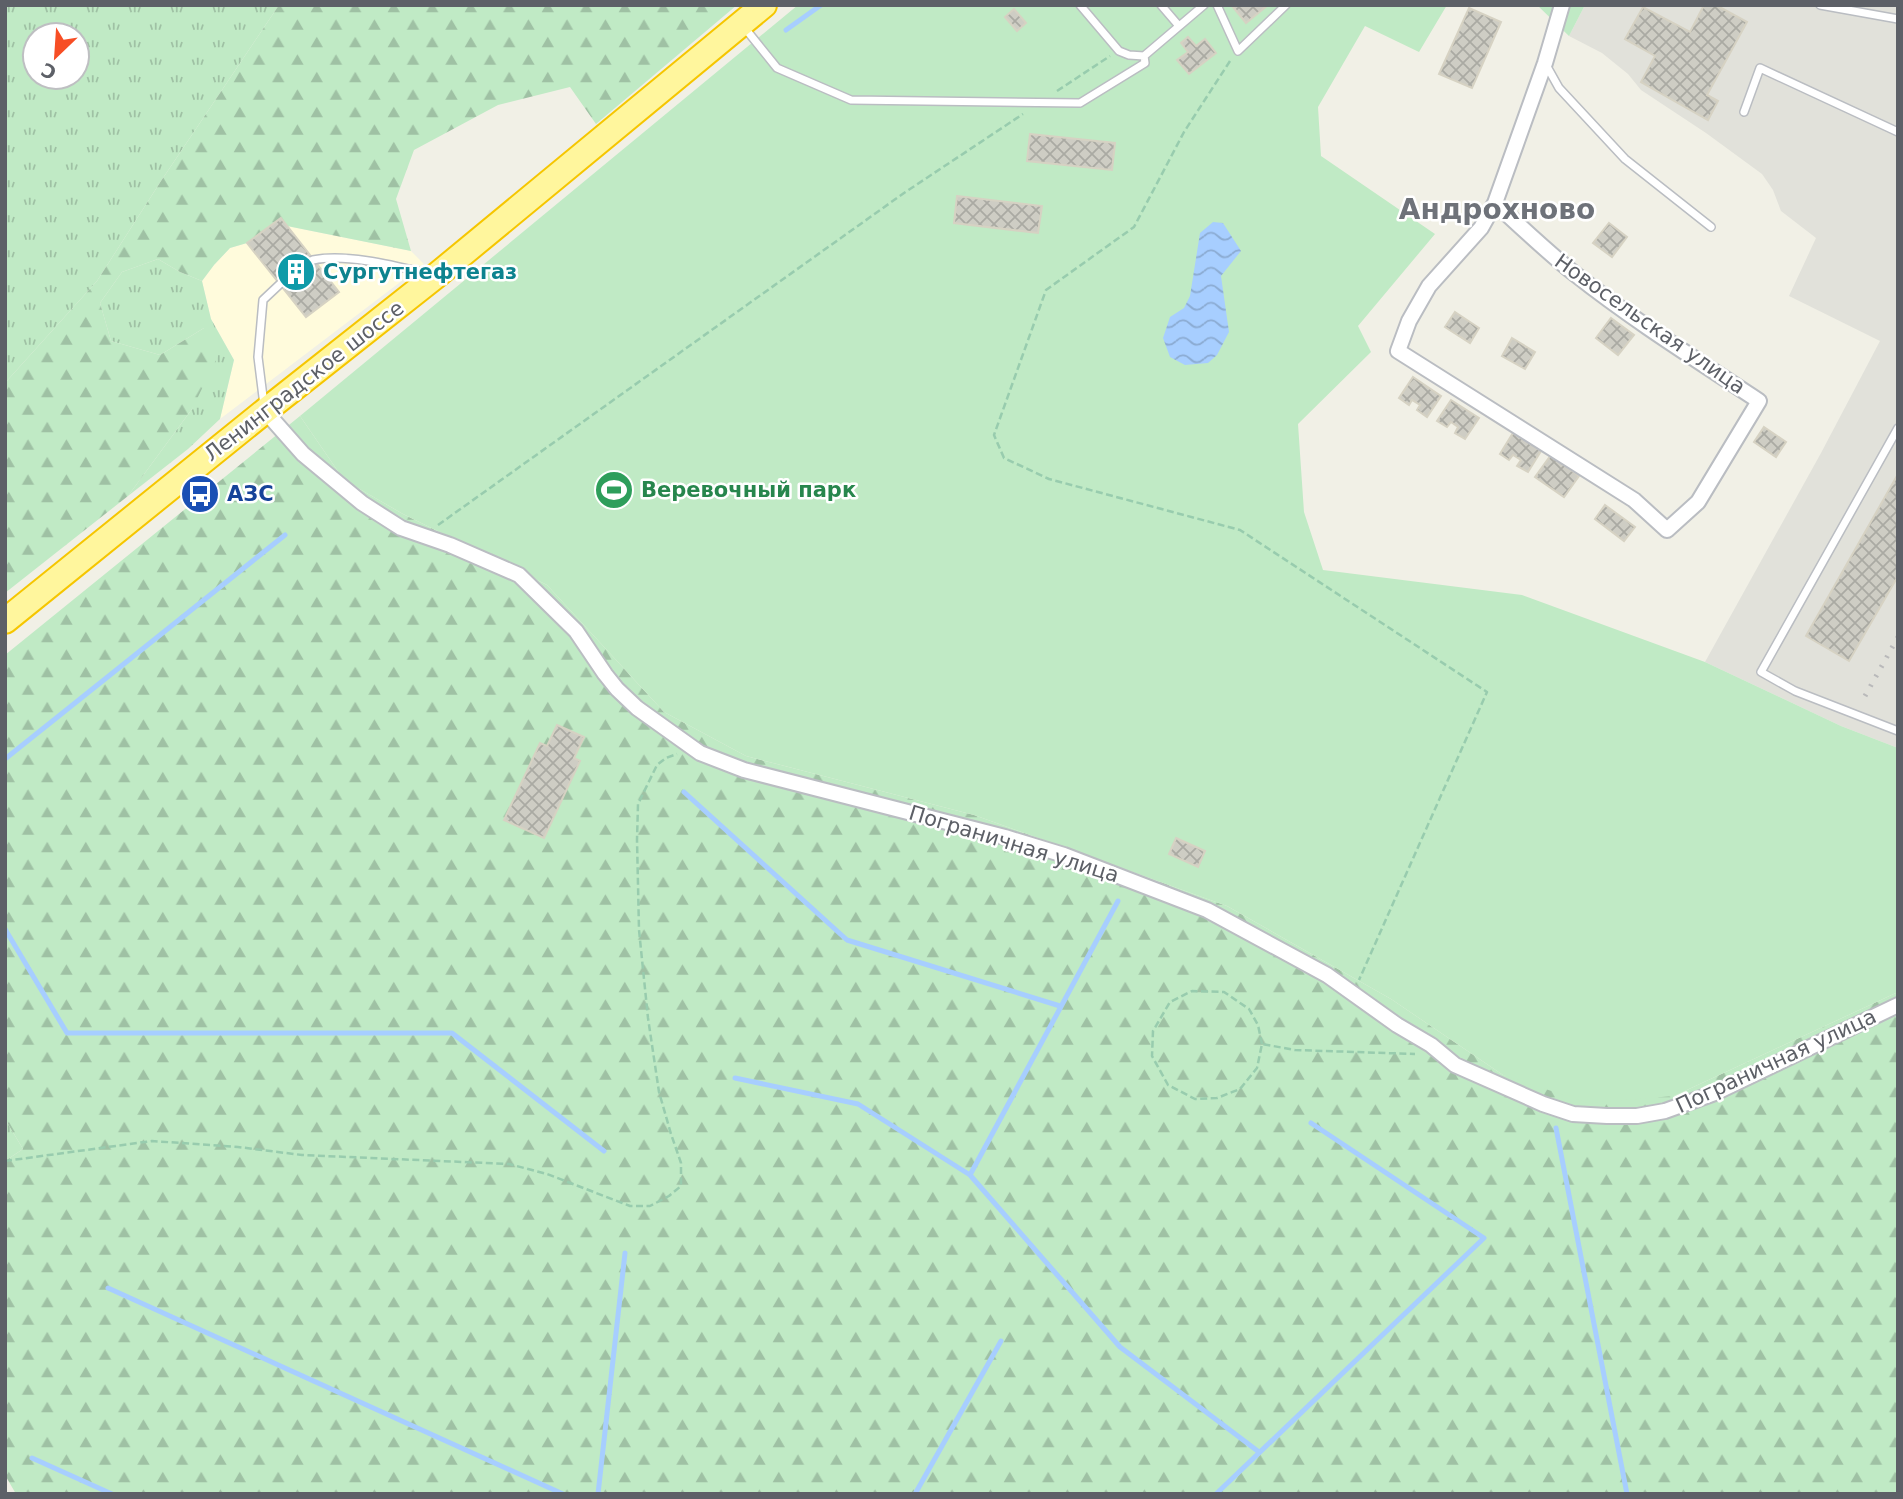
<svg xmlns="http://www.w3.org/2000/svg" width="1903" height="1499" viewBox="0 0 1903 1499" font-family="'DejaVu Sans',sans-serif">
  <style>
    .commercial { fill: #fffbdc }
    .industrial { fill: #e1e1da }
    .grass { fill: url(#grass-tufts); fill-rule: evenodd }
    .forest { fill: url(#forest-firs) }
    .park { fill: #c0eac5 }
    .water { fill: url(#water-waves) }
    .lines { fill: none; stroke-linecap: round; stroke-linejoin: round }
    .stream { stroke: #a7ceff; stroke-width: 5 }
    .building { fill: url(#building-cross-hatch); stroke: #d6d2c3; stroke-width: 2 }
    .service-casing { stroke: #babdc2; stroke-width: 10 }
    .minor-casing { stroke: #babdc2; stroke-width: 18 }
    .trunk-casing { stroke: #f6c600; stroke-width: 28 }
    .path { stroke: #98ccae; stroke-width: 2.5; stroke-dasharray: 7 3.5; stroke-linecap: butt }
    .service { stroke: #fff; stroke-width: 7 }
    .minor { stroke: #fff; stroke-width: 14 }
    .trunk { stroke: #fff69d; stroke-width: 24 }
    .rail { stroke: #b9b9ba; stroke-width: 5; stroke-dasharray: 2 9; stroke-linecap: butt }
    .labels { text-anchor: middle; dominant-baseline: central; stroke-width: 5; stroke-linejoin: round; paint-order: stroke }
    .culture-label { font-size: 21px; font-weight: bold; fill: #0d838f; stroke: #fff; text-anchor: start }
    .street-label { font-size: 21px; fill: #5d6067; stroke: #fff }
    .leisure-label { font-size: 21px; font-weight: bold; fill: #27864d; stroke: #fff; text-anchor: start }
    .transit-label { font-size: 21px; font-weight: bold; fill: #164399; stroke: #fff; text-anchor: start }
    .district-label { font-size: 28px; font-weight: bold; fill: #6e7279; stroke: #fff }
  </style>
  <defs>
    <pattern id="grass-tufts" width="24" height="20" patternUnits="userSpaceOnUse" patternTransform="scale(1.75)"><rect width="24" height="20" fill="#c0eac5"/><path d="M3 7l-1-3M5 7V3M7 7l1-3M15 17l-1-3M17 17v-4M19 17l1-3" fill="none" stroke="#9fc1a4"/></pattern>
    <pattern id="forest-firs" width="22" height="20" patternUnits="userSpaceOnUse" patternTransform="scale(1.75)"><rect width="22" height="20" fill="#c0eac5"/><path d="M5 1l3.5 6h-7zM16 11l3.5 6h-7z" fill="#9fc1a4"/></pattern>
    <pattern id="water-waves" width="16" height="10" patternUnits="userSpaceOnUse" patternTransform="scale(1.75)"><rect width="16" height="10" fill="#a7ceff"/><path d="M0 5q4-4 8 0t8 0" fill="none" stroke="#8babd2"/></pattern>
    <pattern id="building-cross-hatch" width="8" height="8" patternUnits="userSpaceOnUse" patternTransform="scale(1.75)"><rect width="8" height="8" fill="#cecdc4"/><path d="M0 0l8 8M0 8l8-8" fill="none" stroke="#aaaaa3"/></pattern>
  </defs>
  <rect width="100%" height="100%" fill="#f1f0e6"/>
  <!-- commercial -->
  <path class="commercial" d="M287,226L411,251L424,264L220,419L234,360L211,319L202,281L214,265L230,248L247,243Z"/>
  <!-- industrial -->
  <path class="industrial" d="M1585,5H1898V748L1841,726L1705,662L1821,453L1880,341L1789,296L1816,238L1781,211L1773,190L1762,174L1706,133L1641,90L1628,74L1602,53L1569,36Z"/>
  <!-- grass -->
  <path class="grass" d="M5,5H279L161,181L97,281L5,383ZM35,35H77V77H35Z
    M158,259L180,272L202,281L211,319L234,360L220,419L188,449L128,496L192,409L204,328L160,355L111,341L100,303L122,272Z
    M5,1119L23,1149L5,1161Z"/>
  <!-- forest -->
  <path class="forest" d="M279,5H737L596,124L570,87L498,105L414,150L396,199L411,251L287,226L281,218L247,243L230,248L214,265L202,281L180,272L158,259L122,272L100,303L111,341L160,355L204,328L218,356L192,409L128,496L5,593V383L97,281L161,181Z
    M300,416L344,480L403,514L547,585L664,712L746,756L974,815L1227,906L1391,999L1503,1075L1674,1096L1898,992V1494H16L5,1475V1161L23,1149L5,1119V655Z"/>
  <!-- park -->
  <path class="park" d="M798,5H1447L1419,52L1365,26L1318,107L1321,156L1435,234L1358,326L1371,352L1298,424L1304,512L1323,570L1522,595L1705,662L1841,726L1898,748V992L1674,1096L1588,1103L1503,1075L1391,999L1227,906L974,815L746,756L664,712L547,585L403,514L344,480L300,416Z
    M1537,5H1585L1569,36Z"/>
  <!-- water -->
  <path class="water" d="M1213,222L1223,223L1241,251L1221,276L1229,332L1217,355L1208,363L1185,365L1170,357L1163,338L1170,317L1184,308L1190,296L1200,233Z"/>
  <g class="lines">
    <!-- stream -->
    <path class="stream" d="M786,30L821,5
      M5,759L285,535
      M684,792L847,940L1060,1006
      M5,929L67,1033H452L604,1151
      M735,1078L858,1104L970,1175L1120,1347L1259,1452
      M1556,1128L1627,1494
      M970,1175L1118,901
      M108,1288L563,1494
      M32,1458L112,1494
      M598,1494L625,1253
      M915,1494L1001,1341
      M1216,1494L1484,1238L1311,1123"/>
  </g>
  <!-- building -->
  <path class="building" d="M1235,5H1268L1246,23L1233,7Z
    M1704,5H1716L1747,22L1707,95L1718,101L1708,120L1641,82L1655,56L1625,39L1643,7L1690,32Z
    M1469,8L1501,22L1472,88L1439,74Z
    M1014,9L1026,23L1017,31L1005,17Z
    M1188,37L1196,46L1205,39L1216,53L1189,74L1177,60L1188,52L1181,43Z
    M1030,134L1115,143L1112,170L1027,161Z
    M957,196L1042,206L1038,233L954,223Z
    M281,218L339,292L306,317L247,243Z
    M1609,223L1627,237L1612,257L1593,243Z
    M1455,312L1479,328L1470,343L1445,327Z
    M1611,318L1634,335L1618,355L1596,338Z
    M1512,338L1535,352L1525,369L1502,356Z
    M1413,377L1441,396L1427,417L1417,410L1420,405L1412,400L1409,405L1399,398Z
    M1451,400L1479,418L1465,439L1455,433L1458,427L1451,422L1447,427L1437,421Z
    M1764,427L1786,442L1776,457L1754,442Z
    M1513,433L1541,451L1528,472L1517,466L1521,460L1513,455L1509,460L1500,454Z
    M1551,455L1579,476L1564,497L1535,477Z
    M1898,474V576L1849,661L1806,636Z
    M1605,505L1635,527L1624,541L1595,519Z
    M557,725L584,737L574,758L580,761L544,838L504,820L540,743L547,746Z
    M1176,838L1205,851L1198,867L1169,854Z"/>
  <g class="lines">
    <defs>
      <path id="service" d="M1080,5L1119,51L1129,55L1144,56L1204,5
        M1161,5L1179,26
        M1217,5L1238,51L1286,5
        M1820,5L1898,19
        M744,27L777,68L851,100L1080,103L1145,63L1144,56
        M1545,63L1559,88L1625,159L1711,227
        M1744,112L1760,68L1898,132
        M313,260C346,253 396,266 430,274
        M264,405L258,357L263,300L280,284
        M1898,428L1761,672L1795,691L1898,731"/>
      <path id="minor" d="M1495,203C1521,227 1547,252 1575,274C1633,320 1697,360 1759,401L1698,502L1667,530L1634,500L1398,351L1409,321L1429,286L1481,228L1495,203L1545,63L1562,5
        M265,411L303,454L362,503L401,528L450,545L519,575L576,631L605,674L617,689L637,708L700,753L744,770L1005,837L1064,855L1207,910L1327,975L1397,1025L1431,1045L1455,1065L1543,1104L1573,1114L1607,1116H1637L1665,1111L1715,1093L1898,1005"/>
      <path id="trunk" d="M5,621L265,411L437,275L764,5"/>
    </defs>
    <!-- service casing -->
    <use href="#service" class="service-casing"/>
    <!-- minor casing -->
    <use href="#minor" class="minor-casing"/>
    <!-- trunk casing -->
    <use href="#trunk" class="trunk-casing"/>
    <!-- path -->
    <path class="path" d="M1230,61L1184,132L1134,227L1046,290L994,435L1004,458L1049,479L1240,530L1487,692L1359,980
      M1057,91L1110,56
      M438,525L904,193L1023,114
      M1262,1044L1258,1025L1249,1009L1224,992L1192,991L1170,1002L1153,1031L1152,1056L1168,1085L1195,1099L1217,1098L1240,1089L1257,1068L1262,1044L1295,1050L1415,1054
      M5,1161L152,1141L238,1147L302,1155L509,1164L547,1174L630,1206H650L669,1196L681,1186V1163L671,1134L659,1092L648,1018L639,930L637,840L638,804L657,765L666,758L677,754"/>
    <!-- service -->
    <use href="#service" class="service"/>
    <!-- minor -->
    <use href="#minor" class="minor"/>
    <!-- trunk -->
    <use href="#trunk" class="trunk"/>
    <!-- rail -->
    <path class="rail" d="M1865,696L1898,637"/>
  </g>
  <!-- icons -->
  <defs>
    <symbol id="building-disc" viewBox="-11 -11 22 22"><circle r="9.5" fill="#0f9aa8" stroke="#fff"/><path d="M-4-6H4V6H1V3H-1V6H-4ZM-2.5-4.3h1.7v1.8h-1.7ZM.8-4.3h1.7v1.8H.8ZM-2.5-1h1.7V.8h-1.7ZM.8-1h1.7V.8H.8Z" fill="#fff"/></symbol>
    <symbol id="stadium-disc" viewBox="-11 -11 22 22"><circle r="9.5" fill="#2e9e5b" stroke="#fff"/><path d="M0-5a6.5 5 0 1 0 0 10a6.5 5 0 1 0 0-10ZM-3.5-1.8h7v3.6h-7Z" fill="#fff"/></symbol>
    <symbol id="bus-disc" viewBox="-11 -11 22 22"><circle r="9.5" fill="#1a4fb4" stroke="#fff"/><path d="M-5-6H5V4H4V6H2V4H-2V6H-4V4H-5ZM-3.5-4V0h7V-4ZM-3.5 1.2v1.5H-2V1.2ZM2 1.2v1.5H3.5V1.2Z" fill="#fff"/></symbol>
  </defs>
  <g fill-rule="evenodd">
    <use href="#building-disc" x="274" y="250" width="44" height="44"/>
    <use href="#stadium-disc" x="592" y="468" width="44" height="44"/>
    <use href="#bus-disc" x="178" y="472" width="44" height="44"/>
  </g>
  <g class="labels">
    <!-- culture labels -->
    <g class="culture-label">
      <text x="323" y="272">Сургутнефтегаз</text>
    </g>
    <!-- street labels -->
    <g class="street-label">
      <text transform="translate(1650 324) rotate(35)">Новосельская улица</text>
      <text transform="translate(304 381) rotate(-38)">Ленинградское шоссе</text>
      <text transform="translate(1014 844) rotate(17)">Пограничная улица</text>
      <text transform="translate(1776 1061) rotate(-25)">Пограничная улица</text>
    </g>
    <!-- leisure labels -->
    <g class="leisure-label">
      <text x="641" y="490">Веревочный парк</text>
    </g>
    <!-- transit labels -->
    <g class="transit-label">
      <text x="227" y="494">АЗС</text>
    </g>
    <!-- district labels -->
    <g class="district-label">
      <text x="1497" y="209">Андрохново</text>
    </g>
  </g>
  <!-- border -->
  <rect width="1903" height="1499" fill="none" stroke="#5d6067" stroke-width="14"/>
  <!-- north arrow -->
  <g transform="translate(56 56) rotate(205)"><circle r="33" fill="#ffffff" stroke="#bebfc2" stroke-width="2"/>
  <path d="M0-5L12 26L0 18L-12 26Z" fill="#f74e25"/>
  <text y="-10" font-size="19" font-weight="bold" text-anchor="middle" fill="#5d6067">С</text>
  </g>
</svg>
